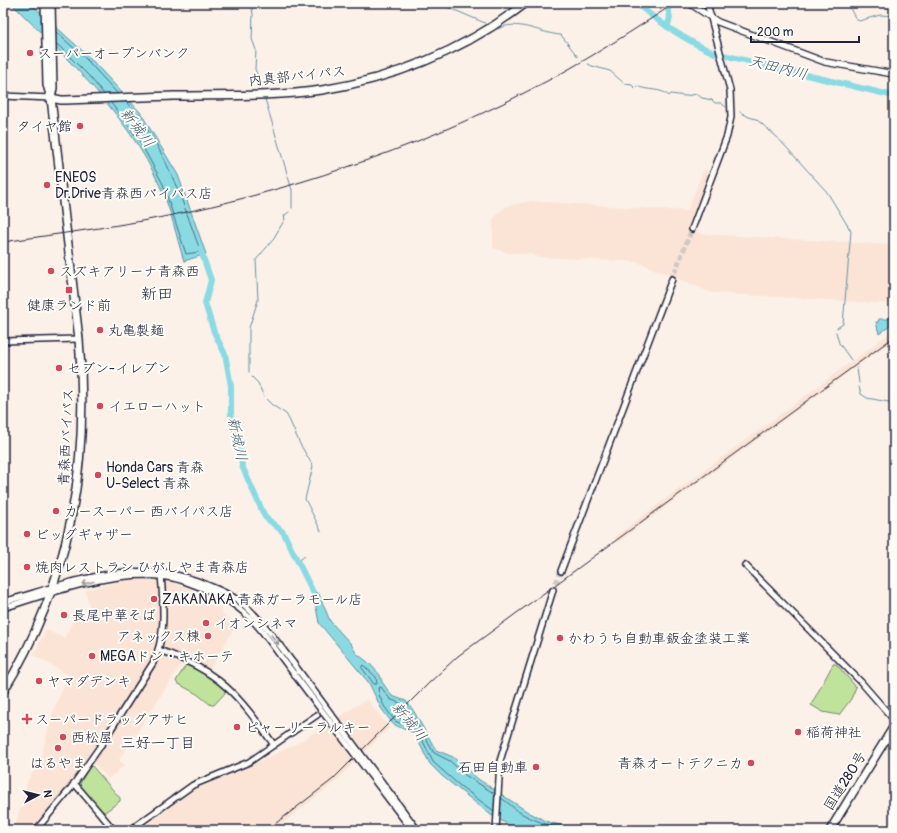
<svg xmlns="http://www.w3.org/2000/svg" width="897" height="833" viewBox="0 0 897 833" font-family="Pangolin,'Klee One',sans-serif">
  <style>
    .built { fill: #fbe4d5 }
    .green { fill: #c0e39c; stroke: #71826c }
    .water { fill: #8adae4; stroke: #6090a0 }
    .lines { fill: none; stroke-linecap: round; stroke-linejoin: round }
    .shore { stroke: #4c6c7f; stroke-width: 1 }
    .stream { stroke: #6090a0; stroke-width: 1 }
    .river { stroke: #8adae4; stroke-width: 6 }
    .tertiary-tunnel { stroke: #d0c8c5; stroke-width: 5; stroke-dasharray: 5 2.5; stroke-linecap: butt }
    .tertiary-casing { stroke: #22223b; stroke-width: 8 }
    .secondary-casing { stroke: #22223b; stroke-width: 8 }
    .trunk-casing { stroke: #22223b; stroke-width: 10 }
    .tertiary { stroke: #fdfcf7; stroke-width: 5 }
    .secondary { stroke: #fdfcf7; stroke-width: 5.5 }
    .trunk { stroke: #fdfcf7; stroke-width: 7 }
    .rail { stroke: #22223b; stroke-width: 1 }
    .tertiary-bridge-casing { stroke: #22223b; stroke-width: 8; stroke-linecap: butt }
    .tertiary-bridge { stroke: #fdfcf7; stroke-width: 5 }
    .oneway { stroke: #9a9aa2 }
    .poi-dot { fill: #d1495b; stroke: #fdfcf7; stroke-width: 1.5 }
    .labels { text-anchor: middle; dominant-baseline: central; stroke-width: 4; stroke-linejoin: round; paint-order: stroke }
    .poi-label { font-size: 14px; fill: #22223b; stroke: #fdfcf7; text-anchor: start }
    .street-label { font-size: 14px; fill: #22223b; stroke: #fdfcf7 }
    .water-label { font-size: 15px; font-style: italic; fill: #41596e; stroke: #fdfcf7 }
    .neighbourhood-label { font-size: 15px; fill: #22223b; stroke: #fdfcf7 }
    .quarter-label { font-size: 16px; fill: #22223b; stroke: #fdfcf7 }
  </style>
  <rect width="100%" height="100%" fill="#fcf1e8"/>
  <filter id="ink" filterUnits="userSpaceOnUse"><feTurbulence type="fractalNoise" baseFrequency=".025" numOctaves="2"/><feDisplacementMap in="SourceGraphic" scale="8" xChannelSelector="R" yChannelSelector="G"/><feConvolveMatrix kernelMatrix="1 2 1 2 8 2 1 2 1" color-interpolation-filters="sRGB"/></filter>
  <g filter="url(#ink)">
    <!-- built -->
    <path class="built" d="M704,169L709,171L688,228L703,234L894,245V304L712,293L637,262L538,257L530,254L508,253L493,248V219L499,212L507,206L531,201L687,211Z
      M894,330V339L618,542L614,537Z
      M127,580L172,582L216,600L224,615L237,624L210,669L186,657L119,760L125,765L108,779L88,757L70,784L34,830H14L28,780L40,760L54,708L69,675L33,655L46,630L64,638L73,621L92,616L85,590Z
      M367,699L389,728L334,783L274,830H139L193,790L250,766L294,745Z"/>
    <!-- green -->
    <path class="green" d="M833,664H836L856,687L851,699L839,715L823,712L811,705Z
      M186,665L200,671L225,689V693L214,705H211L197,694L177,683L176,681Z
      M90,766H92L120,798V801L105,812L102,811L79,785Z"/>
    <!-- water -->
    <path class="water" d="M11,3H30L88,56L140,112L178,175L206,254L184,261C176,236 171,209 160,186C127,113 66,58 11,3Z
      M889,317L894,318V323L879,334L876,322H878L879,319H889Z
      M313,591L319,594L330,621L351,644L356,653L369,663L380,675L382,682L392,696L406,701L413,710L436,750L453,757L478,779L528,812L548,822L581,830H518L491,815L442,776L430,764L416,737L412,733L393,724L381,708L369,683L319,623Z"/>
    <g class="lines">
      <!-- shore -->
      <path class="shore" d="M56,32L86,59L117,93
        M56,43L89,76L104,94
        M111,103L139,140L163,184L186,254L199,252L200,250C181,198 164,143 126,102
        M363,665L376,677L377,684H374L362,668Z
        M394,708L401,709L406,715L407,720L399,718Z
        M501,798C508,802 513,808 519,812C534,821 549,825 565,830
        M494,811L459,785L433,762L420,735L415,730L395,721L384,706L379,695L378,688L381,687L390,699L404,705L410,712L434,753L450,761L465,775L495,794"/>
      <!-- stream -->
      <path class="stream" d="M251,3L253,14L252,39L256,50L255,69L260,82
        M438,3L485,23
        M845,3C852,7 852,17 859,21L880,15L894,16
        M498,29C516,18 542,34 561,35L578,57
        M588,64L592,66L610,71L625,84L632,85L635,88L637,86C646,91 663,88 669,96L671,94L685,96L697,94L702,98L712,100L715,103H721L726,107
        M265,99L292,190V208
        M740,112L749,117L756,119L777,137L827,192L851,231L843,324L837,328
        M836,332L839,343L851,360
        M857,368L859,383
        M249,372V328L258,300L256,260L272,241L285,219L284,216L289,212
        M252,377L258,383L264,397L272,405L286,414L289,419L300,444L313,466L305,499L321,531
        M859,387L861,394L867,398L894,403
        M297,562L305,556"/>
      <!-- river -->
      <path class="river" d="M636,3C660,23 686,41 715,53L894,96
        M667,3L670,18L667,27
        M200,248L211,280L205,303L214,332L225,354L231,386V415L239,443L242,466L265,517L283,532L316,598"/>
      <!-- tertiary-tunnel -->
      <path class="tertiary-tunnel" d="M672,279L692,229
        M553,590L561,571"/>
      <defs>
        <path id="tertiary" d="M3,96L51,98
          M692,229L727,136L731,117L730,90L707,3
          M3,341L79,339
          M745,565L861,682L894,720
          M561,571L672,279
          M3,602C74,582 140,553 212,587C222,591 233,596 242,603C262,620 277,642 293,663
          M3,608C54,592 119,567 173,578C183,580 192,584 202,588C221,595 240,607 255,623C267,636 277,652 288,666
          M159,650C220,671 237,694 274,745
          M74,783L114,830
          M36,830L71,788L99,748L153,663C167,633 163,605 161,573
          M130,830L193,785L249,762L317,715
          M496,830L500,761L553,590"/>
        <path id="secondary" d="M689,3L718,22L825,62L894,74"/>
        <path id="trunk" d="M51,3L53,88L51,98
          M51,98L61,100C99,99 136,97 173,96C223,95 273,97 322,90C396,78 466,49 526,3
          M3,692C70,583 90,466 79,339L51,98L47,85L45,3
          M830,830L894,726"/>
      </defs>
      <!-- tertiary casing -->
      <use href="#tertiary" class="tertiary-casing"/>
      <!-- secondary casing -->
      <use href="#secondary" class="secondary-casing"/>
      <!-- trunk casing -->
      <use href="#trunk" class="trunk-casing"/>
      <!-- tertiary -->
      <use href="#tertiary" class="tertiary"/>
      <!-- secondary -->
      <use href="#secondary" class="secondary"/>
      <!-- trunk -->
      <use href="#trunk" class="trunk"/>
      <!-- rail -->
      <path class="rail" d="M3,242C63,233 123,226 182,213C309,185 433,142 549,80C592,57 634,30 675,3
        M267,830L332,780L429,683L458,656L894,337"/>
      <defs>
        <path id="tertiary-bridge" d="M293,663L416,828
          M288,666L412,830"/>
      </defs>
      <!-- tertiary-bridge casing -->
      <use href="#tertiary-bridge" class="tertiary-bridge-casing"/>
      <!-- tertiary-bridge -->
      <use href="#tertiary-bridge" class="tertiary-bridge"/>
    </g>
    <!-- one-way arrows -->
    <defs><path id="oneway-shaft" d="M-6 0H5M1.5-3L5.5 0L1.5 3" fill="none" stroke-width="1.6" stroke-linecap="round" stroke-linejoin="round"/></defs>
    <g class="oneway">
      <use href="#oneway-shaft" transform="translate(88 583) rotate(165)"/>
      <use href="#oneway-shaft" transform="translate(275 640) rotate(53)"/>
    </g>
  </g>
  <!-- markers -->
  <g class="poi-dot">
    <circle cx="30" cy="53" r="4"/>
    <circle cx="80" cy="126" r="4"/>
    <circle cx="47" cy="185" r="4"/>
    <circle cx="51" cy="271" r="4"/>
    <rect x="65" y="286" width="8" height="8" rx="2"/>
    <circle cx="100" cy="330" r="4"/>
    <circle cx="59" cy="368" r="4"/>
    <circle cx="100" cy="406" r="4"/>
    <circle cx="98" cy="475" r="4"/>
    <circle cx="56" cy="511" r="4"/>
    <circle cx="27" cy="534" r="4"/>
    <circle cx="27" cy="567" r="4"/>
    <circle cx="154" cy="599" r="4"/>
    <circle cx="64" cy="615" r="4"/>
    <circle cx="206" cy="623" r="4"/>
    <circle cx="208" cy="636" r="4"/>
    <circle cx="560" cy="638" r="4"/>
    <circle cx="92" cy="656" r="4"/>
    <circle cx="39" cy="681" r="4"/>
    <path d="M25 713h4v4h4v4h-4v4h-4v-4h-4v-4h4z"/>
    <circle cx="237" cy="727" r="4"/>
    <circle cx="798" cy="732" r="4"/>
    <circle cx="63" cy="737" r="4"/>
    <circle cx="58" cy="748" r="4"/>
    <circle cx="751" cy="763" r="4"/>
    <circle cx="536" cy="767" r="4"/>
  </g>
  <g class="labels">
    <!-- poi labels -->
    <g class="poi-label">
      <text x="38" y="53">スーパーオープンバンク</text>
      <text x="72" y="126" text-anchor="end">タイヤ館</text>
      <text x="55" y="177">ENEOS<tspan x="55" dy="16">Dr.Drive青森西バイパス店</tspan></text>
      <text x="59" y="271">スズキアリーナ青森西</text>
      <text x="69" y="305" text-anchor="middle">健康ランド前</text>
      <text x="108" y="330">丸亀製麺</text>
      <text x="67" y="368">セブン-イレブン</text>
      <text x="108" y="406">イエローハット</text>
      <text x="106" y="467">Honda Cars 青森<tspan x="106" dy="16">U-Select 青森</tspan></text>
      <text x="64" y="511">カースーパー 西バイパス店</text>
      <text x="35" y="534">ビッグギャザー</text>
      <text x="35" y="567">焼肉レストラン ひがしやま青森店</text>
      <text x="162" y="599">ZAKANAKA 青森ガーラモール店</text>
      <text x="72" y="615">長尾中華そば</text>
      <text x="214" y="623">イオンシネマ</text>
      <text x="200" y="636" text-anchor="end">アネックス棟</text>
      <text x="568" y="638">かわうち自動車鈑金塗装工業</text>
      <text x="100" y="656">MEGAドン・キホーテ</text>
      <text x="47" y="681">ヤマダデンキ</text>
      <text x="35" y="719">スーパードラッグアサヒ</text>
      <text x="245" y="727">ピャーリーラルキー</text>
      <text x="806" y="732">稲荷神社</text>
      <text x="71" y="737">西松屋</text>
      <text x="58" y="763" text-anchor="middle">はるやま</text>
      <text x="743" y="763" text-anchor="end">青森オートテクニカ</text>
      <text x="528" y="767" text-anchor="end">石田自動車</text>
    </g>
    <!-- street labels -->
    <g class="street-label">
      <text transform="translate(297 76) rotate(-6)">内真部バイパス</text>
      <text transform="translate(66 437) rotate(-87)">青森西バイパス</text>
      <text transform="translate(845 781) rotate(-58)">国道280号</text>
    </g>
    <!-- water labels -->
    <g class="water-label">
      <text transform="translate(778 68) rotate(14)">天田内川</text>
      <text transform="translate(137 128) rotate(53)">新城川</text>
      <text transform="translate(237 439) rotate(78)">新城川</text>
      <text transform="translate(409 722) rotate(51)">新城川</text>
    </g>
    <!-- neighbourhood labels -->
    <g class="neighbourhood-label">
      <text x="158" y="743">三好一丁目</text>
    </g>
    <!-- quarter labels -->
    <g class="quarter-label">
      <text x="157" y="294">新田</text>
    </g>
  </g>
  <!-- margin -->
  <rect width="897" height="833" fill="none" stroke="#fdfcf7" stroke-width="16"/>
  <rect x="8" y="8" width="881" height="817" fill="none" stroke="#22223b" stroke-width="1.5" filter="url(#ink)"/>
  <!-- north arrow -->
  <g transform="translate(38 795) rotate(83)" stroke="#fdfcf7" stroke-width="3" paint-order="stroke">
  <path d="M0-3L7 15L0 10L-7 15Z" fill="#22223b"/>
  <text y="-6" font-size="11" font-weight="bold" text-anchor="middle" fill="#22223b">N</text>
  </g>
  <!-- scale -->
  <path d="M751 36v6h108v-6" fill="none" stroke="#22223b" stroke-width="2"/>
  <text x="757" y="36" font-size="12" fill="#22223b" stroke="#fdfcf7" stroke-width="3" paint-order="stroke">200 m</text>
</svg>
